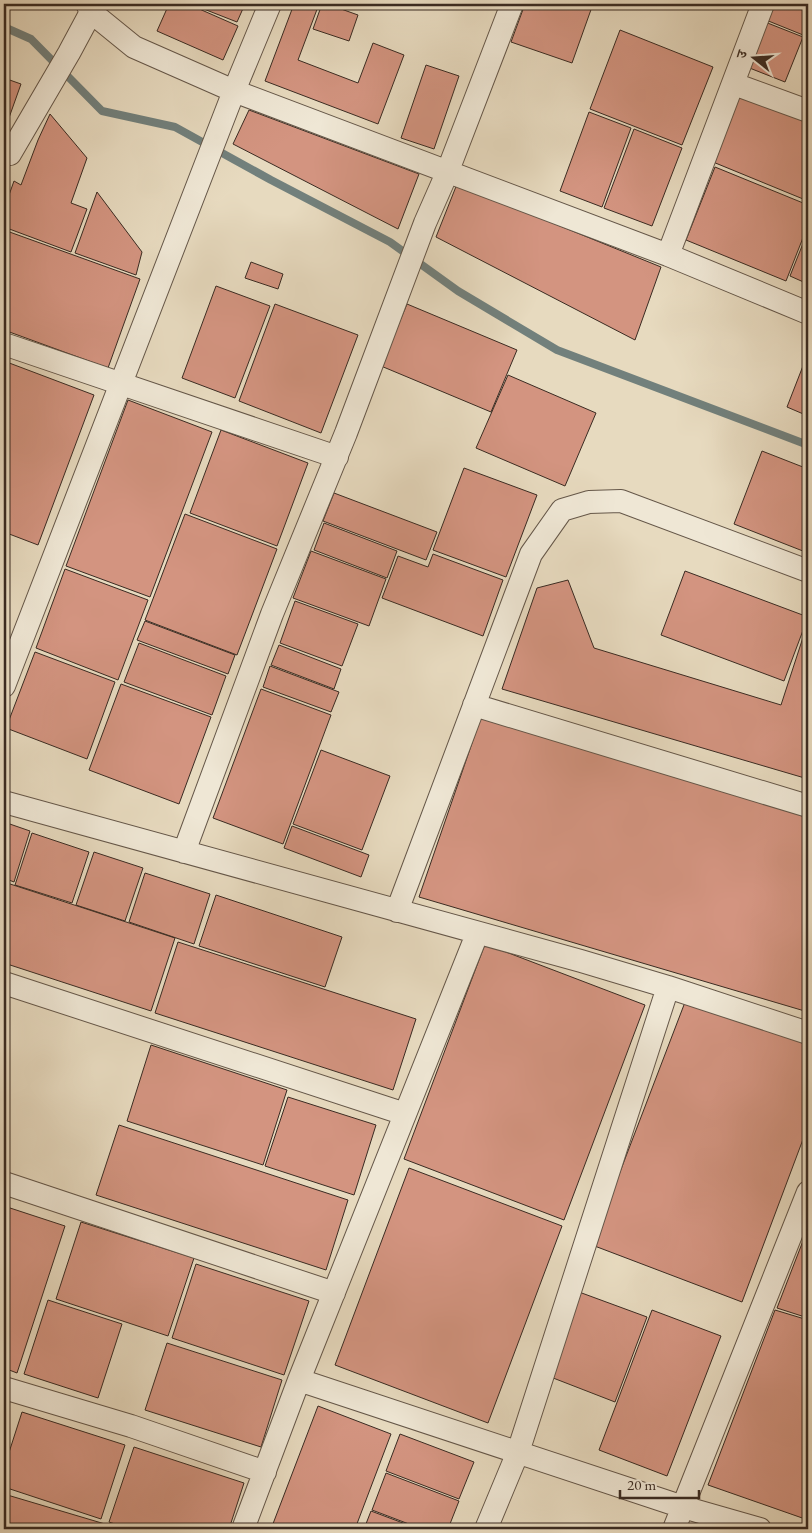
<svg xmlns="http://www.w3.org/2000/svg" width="812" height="1533" viewBox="0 0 812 1533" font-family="'EB Garamond','Noto Serif Devanagari',serif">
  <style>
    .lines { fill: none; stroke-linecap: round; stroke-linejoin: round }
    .stream { stroke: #72807c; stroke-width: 8 }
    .building { fill: #d39480; stroke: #3a2b22 }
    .minor-casing { stroke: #655749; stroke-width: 24 }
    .minor { stroke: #efe7d5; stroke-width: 22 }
  </style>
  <rect width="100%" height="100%" fill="#e7dabf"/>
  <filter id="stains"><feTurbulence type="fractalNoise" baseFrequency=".004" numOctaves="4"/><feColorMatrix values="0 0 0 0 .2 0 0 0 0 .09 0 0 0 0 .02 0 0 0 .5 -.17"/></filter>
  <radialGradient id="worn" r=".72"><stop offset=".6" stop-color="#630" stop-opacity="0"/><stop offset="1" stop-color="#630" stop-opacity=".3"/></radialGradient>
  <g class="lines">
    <!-- stream -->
    <path class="stream" d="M4,27L31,39L102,111L175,127L271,180L390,242L458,291L557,350L808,445"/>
  </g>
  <!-- building -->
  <path class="building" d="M169,4H188L238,26L223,60L157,31Z
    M191,4H245L237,22Z
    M294,4H319L298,60L358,83L373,43L404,55L378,124L265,81Z
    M322,4H327L358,15L349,41L313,29Z
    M525,4H593L572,63L511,42Z
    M772,4H808V37L766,20Z
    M765,22L803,37L785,82L747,67Z
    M620,30L713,67L682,145L590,109Z
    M426,65L459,76L434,149L401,138Z
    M4,78L21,84L5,129H4Z
    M741,92L808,119V201L713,162Z
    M249,110L419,174L398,229L233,144Z
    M589,112L631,128L602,207L560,191Z
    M50,114L87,158L71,203L87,209L71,252L4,227V209L14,181L21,185L38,140Z
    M634,129L682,148L652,226L604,208Z
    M715,167L808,205V225L786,281L686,240Z
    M457,184L661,267L635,340L436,237Z
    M97,192L142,252L136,275L75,253Z
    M4,230L140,279L108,368L4,330Z
    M808,231V284L790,276Z
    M251,262L283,274L278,289L245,278Z
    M216,286L270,306L235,398L182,378Z
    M275,304L358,335L321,433L239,401Z
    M407,304L517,350L491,412L381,366Z
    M808,353V416L787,407Z
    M4,361L94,395L38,545L4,532Z
    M508,375L596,413L565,486L476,448Z
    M128,400L212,432L150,597L66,566Z
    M221,430L308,463L277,546L190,513Z
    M762,451L808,469V553L734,524Z
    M464,468L537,495L506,577L433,550Z
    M334,493L437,532L426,560L323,521Z
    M185,514L277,549L237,655L145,620Z
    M324,523L397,551L387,578L314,550Z
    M311,551L386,579L369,626L293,598Z
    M433,554L503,580L483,636L382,598L398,556L428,567Z
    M65,569L148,600L118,680L36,648Z
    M685,571L808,617L784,681L661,635Z
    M568,580L594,648L781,705L808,622V779L502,689L537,588Z
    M295,601L358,624L342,666L280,643Z
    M145,621L235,655L228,674L137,640Z
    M139,643L226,676L212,715L124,682Z
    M279,645L341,669L334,689L271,665Z
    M35,652L115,682L87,759L6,728Z
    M270,666L339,692L331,712L263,687Z
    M121,684L211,717L179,804L89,770Z
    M261,689L331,715L283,844L213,818Z
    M481,717L808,813V1012L419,897Z
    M321,750L390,776L362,850L293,824Z
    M4,822L30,831L14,882L4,878Z
    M292,826L369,855L361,877L284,848Z
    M32,833L89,852L72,903L15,885Z
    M94,852L143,868L125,921L76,905Z
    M145,873L210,894L194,944L129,922Z
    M4,882L175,938L151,1011L4,963Z
    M216,895L342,937L325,987L199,946Z
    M178,942L416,1019L393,1090L155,1013Z
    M485,944L645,1005L564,1220L404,1159Z
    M687,997L808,1043V1126L742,1302L592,1245Z
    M151,1045L287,1090L263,1165L127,1121Z
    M288,1097L376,1125L354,1195L265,1166Z
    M119,1125L348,1200L326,1270L96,1195Z
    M409,1168L562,1226L488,1423L335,1365Z
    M4,1206L65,1226L17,1373L4,1368Z
    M81,1222L194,1258L168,1336L56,1299Z
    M808,1228V1318L777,1308Z
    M196,1264L309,1301L284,1375L172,1338Z
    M579,1292L647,1317L615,1402L548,1376Z
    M48,1300L122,1324L98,1398L24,1374Z
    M652,1310L721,1336L667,1476L599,1450Z
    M775,1310L808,1320V1520L708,1485Z
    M167,1343L282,1380L261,1447L145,1410Z
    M318,1406L391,1434L355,1529H271Z
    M22,1412L125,1445L101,1519L4,1487V1468Z
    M400,1434L474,1462L459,1499L386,1471Z
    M134,1447L244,1483L229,1529H130L109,1522Z
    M386,1473L459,1501L448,1529H422L372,1510Z
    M4,1494L105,1524L103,1529H4Z
    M371,1511L419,1529H364Z"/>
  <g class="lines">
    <defs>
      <path id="minor" d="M87,4L91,12L134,47L234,91L668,255L808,313
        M734,84L808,111
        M10,154L69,53L91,12
        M668,255L763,4
        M4,344L337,457
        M4,686L234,91L270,4
        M474,705L808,806
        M4,802L581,961L668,987L808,1033
        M184,852L272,614L346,433L425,223L447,173L512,4
        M397,911L531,554L562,510L589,502L621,501L808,571
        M4,983L405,1114
        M4,1183L334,1293
        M299,1380L683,1507L760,1529
        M4,1388L131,1426L265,1472
        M243,1529L299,1380L477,934
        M486,1529L518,1452L668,987
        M674,1529L808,1192"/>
    </defs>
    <!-- minor casing -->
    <use href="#minor" class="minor-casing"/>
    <!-- minor -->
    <use href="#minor" class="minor"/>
  </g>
  <!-- margin -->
  <rect width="812" height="1533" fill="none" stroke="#e7dabf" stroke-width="20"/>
  <rect x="5" y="5" width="802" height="1523" fill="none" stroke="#3a2b22" stroke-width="2.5"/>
  <rect x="10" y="10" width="792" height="1513" fill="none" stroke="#3a2b22"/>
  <!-- north arrow -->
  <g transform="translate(754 58) rotate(287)" stroke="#efe7d5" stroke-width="4" paint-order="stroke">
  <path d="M0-4L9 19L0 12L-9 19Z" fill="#3a2b22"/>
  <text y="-8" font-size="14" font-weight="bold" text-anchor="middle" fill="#3a2b22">उ</text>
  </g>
  <!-- scale -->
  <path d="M620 1490v8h79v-8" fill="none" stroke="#3a2b22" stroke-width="2.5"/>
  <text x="627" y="1490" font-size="15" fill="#3a2b22" stroke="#efe7d5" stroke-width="4" paint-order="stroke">20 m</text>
  <rect width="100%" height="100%" filter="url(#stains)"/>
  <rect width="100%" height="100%" fill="url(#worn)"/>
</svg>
